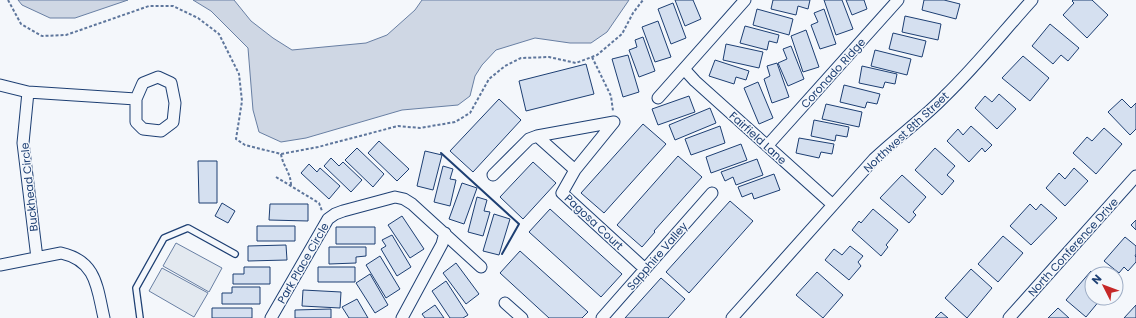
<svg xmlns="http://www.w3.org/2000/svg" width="1136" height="318" viewBox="0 0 1136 318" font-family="Poppins,sans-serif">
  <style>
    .green { fill: #e3e9f0; stroke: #687fa3 }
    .water { fill: #cfd7e4; stroke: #687fa3 }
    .building { fill: #d5e0f0; stroke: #1d3f73 }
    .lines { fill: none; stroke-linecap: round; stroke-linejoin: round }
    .service-casing { stroke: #1d3f73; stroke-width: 8 }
    .minor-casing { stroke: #1d3f73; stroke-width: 13 }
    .path { stroke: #5e769c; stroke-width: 2; stroke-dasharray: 3 2; stroke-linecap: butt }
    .service { stroke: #f4f7fb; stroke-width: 5.5 }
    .minor { stroke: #f4f7fb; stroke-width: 11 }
    .wall { stroke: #1d3f73; stroke-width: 2 }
    .labels { text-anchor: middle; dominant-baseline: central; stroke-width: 3; stroke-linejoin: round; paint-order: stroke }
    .street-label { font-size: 11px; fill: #1d3f73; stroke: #f4f7fb }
  </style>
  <rect width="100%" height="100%" fill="#f4f7fb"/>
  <!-- green -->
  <path class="green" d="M176,243L222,268L209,292L163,266Z
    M162,268L208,293L194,317L149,291Z"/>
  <!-- water -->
  <path class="water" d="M18,0H128L75,18H50L22,5Z
    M193,0H234L251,21L273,38L292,50L366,43L387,35L415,10L422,0H629L607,32L591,43H570L535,38L496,50L482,65L475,76L470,96L458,105L402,110L306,138L281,142L259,132L253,110L248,48L211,11Z"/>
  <!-- building -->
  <path class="building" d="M675,0H693L701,19L685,26Z
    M773,0H810L808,9L798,6L796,15L771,9Z
    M824,0H842L853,29L836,35Z
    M846,0H864L867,9L852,15Z
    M924,0H944L960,4L956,19L922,10Z
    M1073,0H1092L1108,15L1087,38L1063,15L1074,3L1072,1Z
    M673,3L686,38L671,44L658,9Z
    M757,9L793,19L789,35L753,25Z
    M824,9L836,44L820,49L811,25L818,22L814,13Z
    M905,16L941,24L938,40L902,32Z
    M658,21L671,57L655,62L642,27Z
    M1050,24L1079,48L1068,61L1061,55L1053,64L1032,46Z
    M745,26L779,35L777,43L769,41L767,50L740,43Z
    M806,30L819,67L803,72L791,36Z
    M893,33L926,41L922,57L889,49Z
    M643,37L655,71L639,77L629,50L637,47L635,40Z
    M726,44L763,52L759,68L723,60Z
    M791,46L804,79L788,86L778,63L787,59L783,49Z
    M875,50L911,59L907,75L871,66Z
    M628,55L639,92L623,97L612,59Z
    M1023,56L1049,78L1030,101L1002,78Z
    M715,60L749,71L746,80L736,77L734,84L709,76Z
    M777,63L789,97L772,103L764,79L770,76L767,66Z
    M586,64L594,94L526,111L519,81Z
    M862,66L897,74L895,84L885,82L883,88L859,83Z
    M758,82L773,118L759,124L744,88Z
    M844,85L880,94L877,104L867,102L865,108L840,102Z
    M999,94L1016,109L997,129L975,108L985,96L992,102Z
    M689,96L695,112L658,125L652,109Z
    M499,99L521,120L473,172L450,151Z
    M1122,99L1131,108L1136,103V129L1130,135L1108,112Z
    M826,104L862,112L859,127L822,119Z
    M710,108L716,123L675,140L669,125Z
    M814,120L849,127L847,137L836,135L835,141L811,136Z
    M643,124L666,144L604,213L581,193Z
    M720,126L725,143L691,155L685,139Z
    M971,126L992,145L985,152L982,148L969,162L947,141L958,129L963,135Z
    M1104,128L1122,144L1096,174L1073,153L1087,137L1092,141Z
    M799,138L834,144L832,154L821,152L819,158L796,153Z
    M379,141L409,169L397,181L368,153Z
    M741,144L747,160L711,173L706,157Z
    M357,148L384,174L373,187L345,160Z
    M935,148L955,166L947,175L954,181L942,195L915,170Z
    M425,151L442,155L433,190L417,186Z
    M678,156L702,177L654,231L655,232L642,247L617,225Z
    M331,158L339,166L343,162L362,180L351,192L324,166Z
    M757,159L763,175L736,185L733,177L725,181L721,172Z
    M198,161H217V203H199Z
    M533,162L556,183L523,219L500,197Z
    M309,164L317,172L320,168L340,186L329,199L301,173Z
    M443,166L453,169L450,179L456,180L450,206L434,202Z
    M1074,168L1088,181L1065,206L1046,188L1059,173L1065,179Z
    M774,174L780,190L754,199L752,193L742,197L738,187Z
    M902,175L926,197L913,212L916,215L909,223L880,198Z
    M462,183L477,188L464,224L449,219Z
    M477,197L487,200L484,211L490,212L483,236L468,232Z
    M730,201L753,221L689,293L666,272Z
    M222,203L235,211L228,223L215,216Z
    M270,204H308V221L269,220Z
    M1030,204L1036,210L1041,204L1057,218L1031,245L1010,226Z
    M550,209L622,274L601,297L529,232Z
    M873,209L898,230L886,245L888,247L881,256L852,230L859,221L861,223Z
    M494,214L510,219L499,255L483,251Z
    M402,216L424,249L410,258L388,225Z
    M1136,220V230L1131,225Z
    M257,226H295V241H257Z
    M336,227H375V244H336Z
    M392,235L411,267L397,276L381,249L386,246L382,240Z
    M1003,236L1023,253L998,282L978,264Z
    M1125,237L1136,246V254L1135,256L1136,257V262L1128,271L1124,267L1119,273L1104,261Z
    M286,245L287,260L248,261V246Z
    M850,246L863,256L858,262L861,266L849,280L825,260L834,249L842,255Z
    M329,247H366V256L356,257V263L329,264Z
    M520,251L588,312L582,318H549L500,273Z
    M380,256L400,289L386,298L366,265Z
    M456,263L479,294L466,304L443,273Z
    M244,267H270V284H233V274H244Z
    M318,267H355V282H318Z
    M971,269L992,288L967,318L945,298Z
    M1091,271L1094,274H1092V298H1098L1100,300L1086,317L1066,300Z
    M817,272L843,295L823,318L796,295Z
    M370,274L388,305L375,313L356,283Z
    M661,278L685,299L668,318H625Z
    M446,281L468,315L463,318H450L432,291Z
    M232,287H260V304H222V293H232Z
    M303,290L341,292L340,308L302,306Z
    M357,299L368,318H349L342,307Z
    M435,305L444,318H425L422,314Z
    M1136,305V318H1124Z
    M212,308H252V318H212Z
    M1058,308L1069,318H1048Z
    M331,309V318H295V310Z
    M941,312L948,318H935Z"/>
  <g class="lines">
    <defs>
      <path id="service" d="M140,318L136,288L164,238L188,228L235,254"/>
      <path id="minor" d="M684,69L695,81L833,205
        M158,77L171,83L175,103L173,122L161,131L143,129L136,122V99L143,83Z
        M0,85L28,92L136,99
        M28,92L23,143L37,258
        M658,98L745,0
        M537,136L575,170
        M767,146L898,0
        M493,175L529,139L537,136L614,122L575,170L562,193L645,269
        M0,265L61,253C97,261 97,288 104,318
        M505,303L522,318
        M271,318L328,219L335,214L343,211L395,197L404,199L412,204L481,267
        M402,318L442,244L445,233
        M602,318L712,193
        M732,318L874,159C897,137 923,119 945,96C976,66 1003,32 1032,0
        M1009,318L1136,176"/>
    </defs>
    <!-- service casing -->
    <use href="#service" class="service-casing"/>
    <!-- minor casing -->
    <use href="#minor" class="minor-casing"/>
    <!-- path -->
    <path class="path" d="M8,0L21,24L42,36L66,35L149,6H173L198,18L219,34L239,74L242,101L236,139L245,145L281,154L318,147L398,126L420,128L455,122L470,113L489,79L505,66L521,58L549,57L576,63L597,55L622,34L633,13L643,0
      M592,57L611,96L613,111
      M281,154C283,167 291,172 291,186
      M276,177L319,203L322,211"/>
    <!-- service -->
    <use href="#service" class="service"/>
    <!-- minor -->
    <use href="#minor" class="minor"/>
    <!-- wall -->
    <path class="wall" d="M441,153L519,224L502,254"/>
  </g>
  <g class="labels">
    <!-- street labels -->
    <g class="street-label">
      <text transform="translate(833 73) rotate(-48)">Coronado Ridge</text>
      <text transform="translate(906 132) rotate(-43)">Northwest 8th Street</text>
      <text transform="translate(758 138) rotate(42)">Fairfield Lane</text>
      <text transform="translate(29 187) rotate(-96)">Buckhead Circle</text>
      <text transform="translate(594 222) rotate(43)">Pagosa Court</text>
      <text transform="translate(1073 247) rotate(-48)">North Conference Drive</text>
      <text transform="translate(657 256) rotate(-49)">Sapphire Valley</text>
      <text transform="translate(303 263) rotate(-60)">Park Place Circle</text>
    </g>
  </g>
  <!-- north arrow -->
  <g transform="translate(1104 286) rotate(312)"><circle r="19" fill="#f4f7fb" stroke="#9eadc5"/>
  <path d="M0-3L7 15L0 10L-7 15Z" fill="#c62828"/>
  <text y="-6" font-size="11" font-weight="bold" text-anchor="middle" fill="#1d3f73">N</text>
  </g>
</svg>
